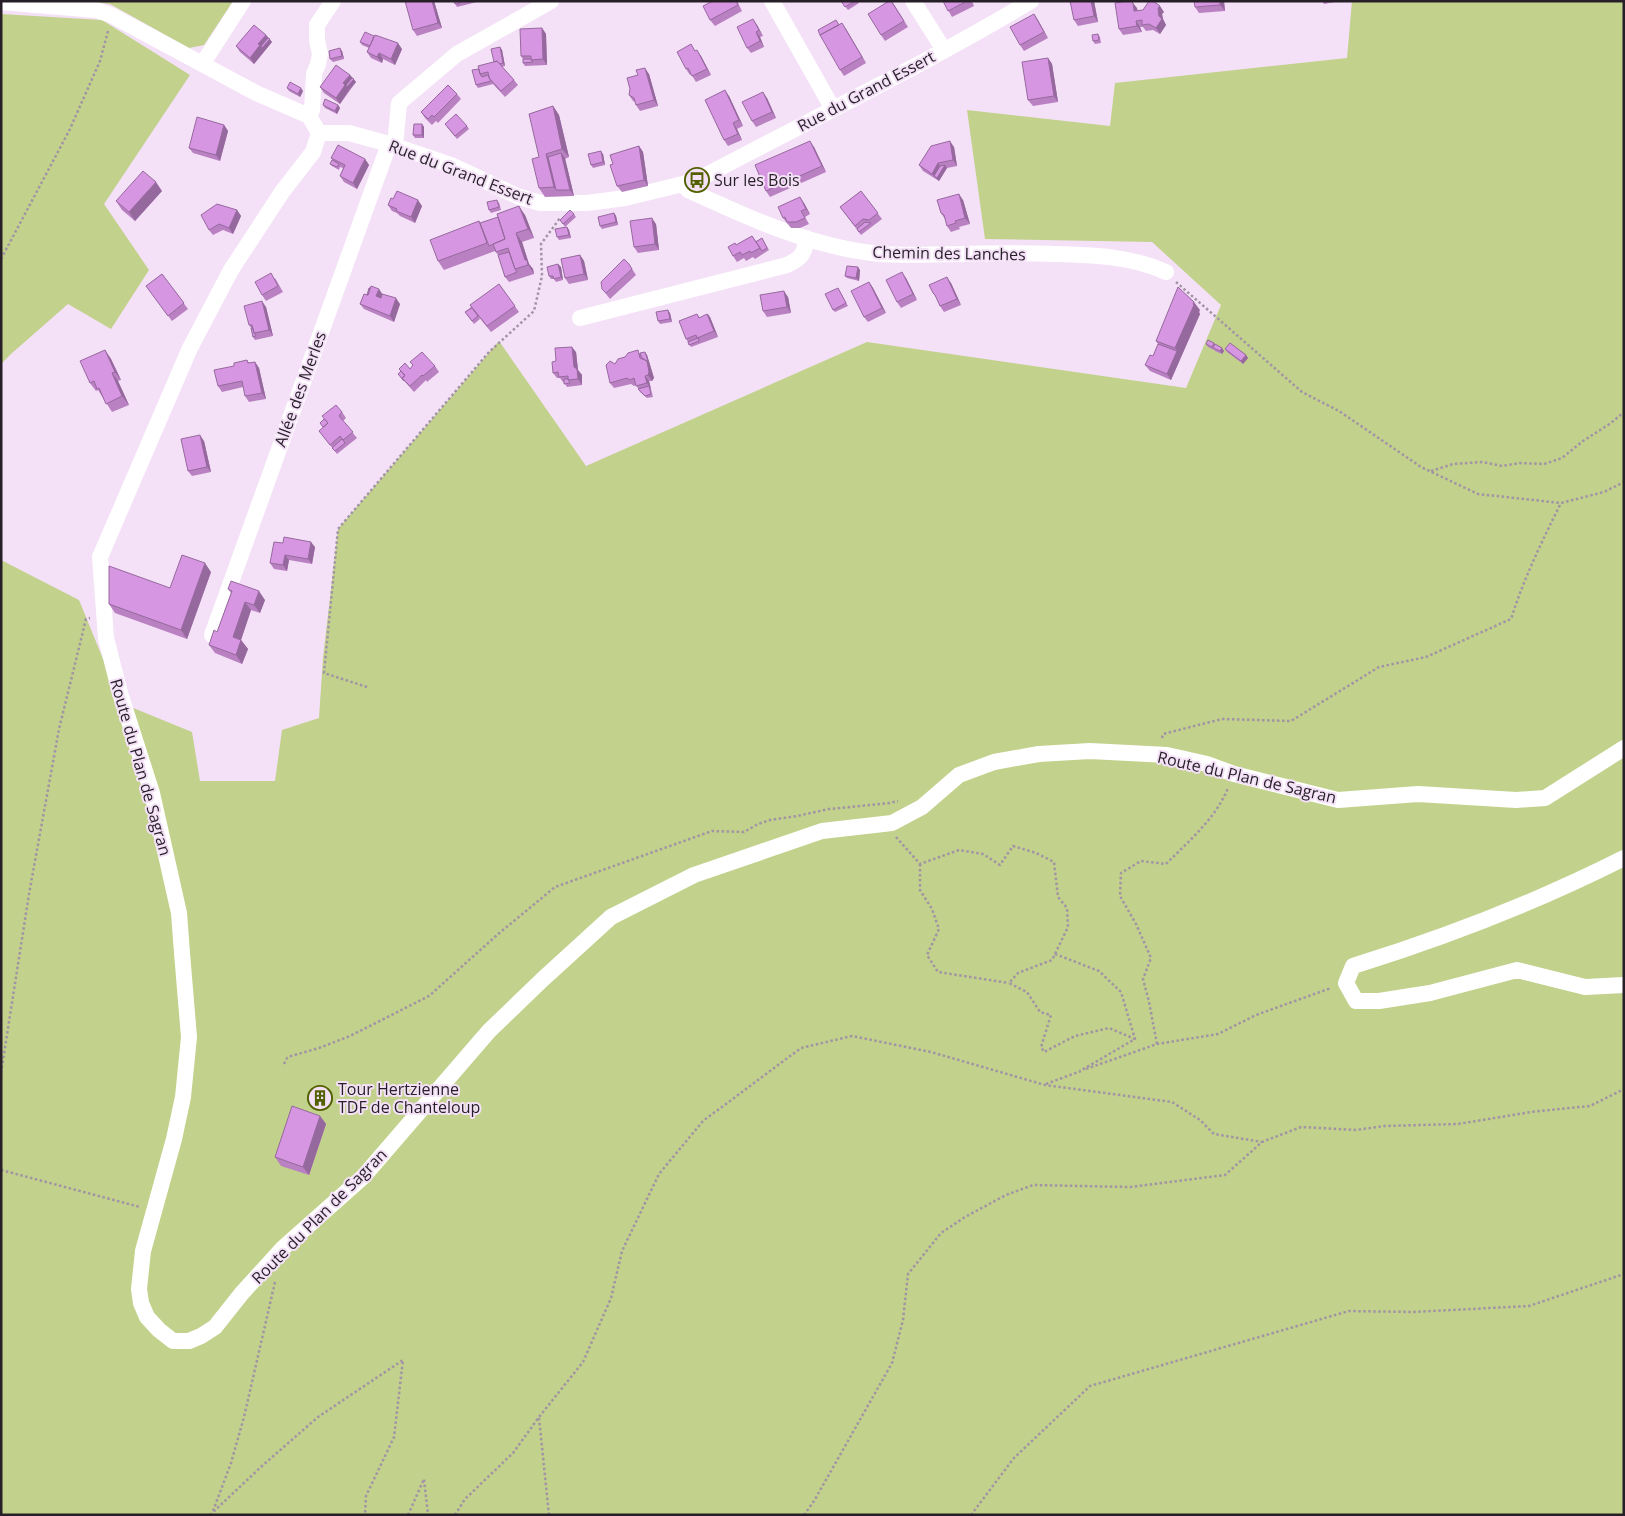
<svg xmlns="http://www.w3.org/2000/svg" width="1625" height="1516" viewBox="0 0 1625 1516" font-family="'Open Sans',sans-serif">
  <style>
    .green { fill: #c2d18b }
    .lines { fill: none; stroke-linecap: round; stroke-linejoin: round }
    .path { stroke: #a294a5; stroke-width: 2.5; stroke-dasharray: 2.5 2.5; stroke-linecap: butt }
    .minor { stroke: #fff; stroke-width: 16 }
    .wall { fill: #b981c2 }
    .shaded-wall { fill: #96699e }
    .building { fill: #d796e1; stroke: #96699e }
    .labels { text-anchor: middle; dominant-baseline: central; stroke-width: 4; stroke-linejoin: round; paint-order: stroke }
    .street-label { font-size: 16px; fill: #261f27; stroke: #f4e1f7 }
    .poi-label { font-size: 16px; fill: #261f27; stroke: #f4e1f7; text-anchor: start }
  </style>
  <rect width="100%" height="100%" fill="#f4e1f7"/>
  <!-- green -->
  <path class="green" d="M88,1H233L204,45L189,48L110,4Z
    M1352,1H1624V1515H1V560L79,600L121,703L192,732L200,781H275L282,730L319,718L323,658L338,529L499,341L586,466L867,342L1186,388L1221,305L1152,242L985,239L967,110L1110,126L1115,83L1347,58Z
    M1,14L102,20L190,75L104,204L149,270L111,329L68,304L11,354L1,364Z"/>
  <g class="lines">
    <!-- path -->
    <path class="path" d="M1,259L69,131L100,61L108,31
      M1176,282L1302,392L1339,411L1421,467L1478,494L1561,503L1604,492L1624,482
      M1431,471L1453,464L1482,462L1502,466L1520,463L1544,464L1562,458L1583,441L1611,423L1624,412
      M367,687L324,673L338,529L489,352L534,311L542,276L541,244L560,218
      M1162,738L1163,734L1222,719L1291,721L1379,667L1426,657L1511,619C1524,578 1542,541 1561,503
      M896,837L920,864L959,850L983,854L1000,865L1013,846L1036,853L1054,862L1058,897L1067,908L1068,927L1052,960L1018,973L1009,983L1027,992L1040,1012L1051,1015L1041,1047L1044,1052L1075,1036L1109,1028L1135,1039L1080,1071
      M920,864V890L932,909L939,929L927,955L938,972L1009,983
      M1055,954L1099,971L1121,992L1135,1039
      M1157,1044L1149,1002L1143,979L1151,958L1136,924L1120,896L1121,873L1141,861L1166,864C1189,841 1216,818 1228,788
      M284,1064L287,1058L291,1056L319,1048L350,1036L429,996L497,935L555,887L712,831L744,832L758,824L770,820L797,816L829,809L890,803L898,801
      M1086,1069L1157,1044L1218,1034L1256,1015L1331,988
      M1,1073L29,894L59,729L86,619L90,618
      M1046,1084L1081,1071
      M1,1170L140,1207
      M539,1418L549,1515
      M213,1511L231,1463L244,1417L275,1282
      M210,1515L262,1466L318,1417L403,1360L394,1437L366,1496L365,1515
      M408,1515L424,1479L428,1515
      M455,1515L465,1499L513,1453L539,1417L583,1362L611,1298L622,1251L659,1174L703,1121L801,1048L852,1036L931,1052L1045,1085L1172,1102L1200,1120L1214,1134L1262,1142
      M804,1515L814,1501L892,1363L903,1320L908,1274L941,1233L965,1217L1006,1195L1033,1185L1130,1187L1225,1175L1262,1142L1301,1127L1356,1130L1384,1126L1458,1124L1531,1112L1590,1106L1624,1089
      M971,1515L1014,1458L1090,1386L1349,1311L1413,1312L1529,1306L1624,1274"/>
    <!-- minor -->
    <path class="minor" d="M772,1L833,109
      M913,1L944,50
      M1,2L96,10L111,15L256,93L309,116L319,133H349L389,144L451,165L517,196L540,203H587L625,198L683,184L697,180C808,121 922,66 1031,1
      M203,63L243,1
      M309,116L312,110L314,74L318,64L320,54L317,40V25L333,1
      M319,133L313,152L282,192L231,270L190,348L100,557L106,638L120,693L152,793L179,913L182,953L189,1037L183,1097L174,1139L143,1251L139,1289L141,1303L147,1317L159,1330L173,1341H189L201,1336L215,1327L242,1293L283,1248L363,1177L489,1031L543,979L611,917L694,875L822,831L892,823L922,807L959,775L994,762L1039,754L1090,751L1167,755L1207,764L1234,774L1338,800L1418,794L1516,800L1545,798L1624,748
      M395,146L399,103L457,54L551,1
      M683,184L688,190C749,218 813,248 881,254C907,256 934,254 960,254C992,253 1023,253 1055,254C1093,255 1130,256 1166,272
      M580,318L787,265C802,258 804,254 807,238
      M212,635L389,144
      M1624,858C1537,902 1446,937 1353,966L1346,983L1356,1001H1379L1430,993L1517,970L1585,987L1624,985"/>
  </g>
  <!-- wall -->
  <path class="wall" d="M434,1L442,28L417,36L413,30Z
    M454,1H478L477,2L457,7Z
    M713,1H737L742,11L715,26L710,20Z
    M841,1H858L859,3L848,10Z
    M892,1L908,27L885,41L881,35Z
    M943,1H972L974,6L952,17Z
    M1070,1H1094L1098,22L1078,26L1074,20Z
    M1224,1L1225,11L1199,13L1195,7Z
    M1322,1H1335V2L1324,4Z
    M1137,8V10L1164,12L1162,14L1163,19L1166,25L1160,34L1153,30L1146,31L1143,27H1140L1142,32L1123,35L1119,29Z
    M1034,14L1048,38L1024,51L1020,45Z
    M757,25L763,36L760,37L764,47L751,53L747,48Z
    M839,25L846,29L866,63L844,76L840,70Z
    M542,28L546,34L547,65L525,66L523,63V59L521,56Z
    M1098,34L1100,37L1101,43L1095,44L1093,41Z
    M266,35L272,42L254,64L240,52L236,46Z
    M360,42L402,49L395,65L383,59L382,63L371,58L367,52L369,48L362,45Z
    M500,47L502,50L505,66L502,67L514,80L518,85L505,97L493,84L478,88L476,85L479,69L494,62Z
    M342,51L344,59L333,62L330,59Z
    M696,51L701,56L711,75L696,82L691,74L690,75L686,69Z
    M1048,58L1052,64L1058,102L1033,106L1028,100Z
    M649,74L658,106L640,111L636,105L635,102L633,101L629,95Z
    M350,75L356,82L340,104L324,93L320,87Z
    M287,88L303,91L300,97L289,91Z
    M457,94L461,99L438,123L436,121L432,125L425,118L421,112Z
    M729,96L743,126L737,129L742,140L728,146L724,140Z
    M767,98L776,118L756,127L752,121Z
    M323,105H338L340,108L337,114L325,108Z
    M553,106L559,115L569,157L565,159L574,196L545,197L539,188V157Z
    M422,124L424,127V138H415L413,135Z
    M224,125L228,131L220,161L193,153L189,148Z
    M467,126L469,129L457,139L447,127Z
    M639,146L643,152L648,186L622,192L617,186L613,164Z
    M814,147L826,172L770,197L766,191Z
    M954,147L957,166L947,168L939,181L923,171L919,165Z
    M603,154L605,165L593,168L591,165Z
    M331,158L365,159L369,165L357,189L344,182L340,176L343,168L340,167L339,170L332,166L330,164L333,161Z
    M162,191L135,221L122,210L116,201Z
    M861,191L882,219L861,235L840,207Z
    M963,200L970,224L959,227L960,229L951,232L947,226L945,219L941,213Z
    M499,202L501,210L491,213L489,210Z
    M804,203L810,214L805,217L809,224L800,228H791L783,218Z
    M388,205L422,206L415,223L400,216L397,213L392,211Z
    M237,210L241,216L233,234L223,230L213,235L209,230Z
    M614,213L616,216L618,225L602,229L600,226Z
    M574,214L576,217L565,227L560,220Z
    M525,215L534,238L522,242L529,264L533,269L534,274L509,282L505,277L498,255L495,251L444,270L438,261L481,223Z
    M656,224L659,250L638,253L634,247Z
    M567,227L569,230L571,238L559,240L557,237Z
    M752,236L756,241L762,238L769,250L755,259L753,257L746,261L744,258L737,262L733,256L736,245Z
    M580,255L584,261L588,280L569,284L565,278Z
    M558,264L561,267L563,280L556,282L554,279H551L549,276Z
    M629,264L636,275L610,299L602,289Z
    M860,270L859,281L847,278L845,276Z
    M162,274L188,309L172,321L146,286Z
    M275,278L283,292L266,301L262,295Z
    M906,278L917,300L901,308L897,302Z
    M869,282L873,288L886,313L868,322L864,317Z
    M951,283L961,305L944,312L940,306L938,300L933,293Z
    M499,284L519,312L491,332L478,316L480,319L474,324L465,312Z
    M838,288L848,306L835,312L833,310Z
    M382,294L400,304L394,322L364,309L360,304L367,295Z
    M788,297L791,313L767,317L763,311Z
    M266,307L273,336L255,340L253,337L251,328L249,325Z
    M1200,310L1199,312L1200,314L1171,380L1150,371L1145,365L1153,356L1158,344L1156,341Z
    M670,313L672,322L660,324L658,321Z
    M697,314L699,317H710L718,337L691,347L686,339Z
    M1214,343L1224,351L1222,354L1215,351L1214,349V350L1208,347L1206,344Z
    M1225,349L1246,355L1248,358L1243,364L1227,352Z
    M105,350L111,359L121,380L118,381L129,405L112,412L98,390L96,391L90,383Z
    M576,352L578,370L582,375V385L567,387L564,382H563L560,378H557L553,373L556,361Z
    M640,353L647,355L654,378L652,381H649L653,397L647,398L640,392L636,385L634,386L631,384L614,388L610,383L615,364L625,357Z
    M247,360L249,363L255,362L259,368L266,399L249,402L245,396L243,387L222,392L218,386L234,366Z
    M435,366L439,372L427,382L426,380L414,392L398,374L410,369Z
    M342,412L346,418L343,421L357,438L337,454L319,431Z
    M204,441L211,472L192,476L188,471Z
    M283,543L315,547L312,564L289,560L287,571L274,569L270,563Z
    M211,572L187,639L115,613L109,604L170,588Z
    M228,589L265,600L260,613L251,610L241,640L248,649L242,664L215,653L209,645L217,632L231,593Z
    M327,1094L328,1100L324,1105L317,1106L313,1102L311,1099Z
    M320,1116L326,1124L309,1175L281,1166L275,1157Z"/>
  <!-- shaded-wall -->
  <path class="shaded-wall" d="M432,1H434L442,28L438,23Z
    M1091,1H1094L1098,22L1094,16Z
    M1220,1H1224L1225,11L1220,5Z
    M1133,3L1137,8L1139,17L1134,11Z
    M1160,6L1164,12L1162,14L1163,19L1166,25L1160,34L1156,28L1159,16L1158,8Z
    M1034,14L1038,20L1048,38L1044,32Z
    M753,19L757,25L763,36L759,30Z
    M1136,21L1140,27L1142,32L1137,26Z
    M842,23L846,29L866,63L862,57Z
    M542,28L546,34L547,65L543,59Z
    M756,32L760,37L764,47L760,41Z
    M266,35L272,42L254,64L250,58L258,44Z
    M398,43L402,49L395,65L391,59Z
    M500,47L502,50L505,66L503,63Z
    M340,48L342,51L344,59L342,56Z
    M697,50L701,56L711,75L707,69Z
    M379,53L383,59L382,63L377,57Z
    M1048,58L1052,64L1058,102L1054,96Z
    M645,68L649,74L658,106L654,100Z
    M350,75L356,82L349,90L347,87L349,90L340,104L336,98L343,83Z
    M301,88L303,91L300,97L298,94Z
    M725,90L729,96L743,126L739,120Z
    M763,92L767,98L776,118L772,112Z
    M338,105L340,108L337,114L335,111Z
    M553,106L559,115L569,157L562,149Z
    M733,123L737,129L742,140L738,134Z
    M422,124L424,127V138L422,135Z
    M224,125L228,131L220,161L216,155Z
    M810,141L814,147L826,172L822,166Z
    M950,141L954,147L957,166L953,160Z
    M639,146L643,152L648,186L644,180Z
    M601,151L603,154L605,165L603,162Z
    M561,153L565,158L574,196L570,190Z
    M546,154L552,163L556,190L554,187Z
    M365,159L369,165L357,189L353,183Z
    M938,163L942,169L945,165L947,168L939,181L932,174Z
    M156,182L162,191L135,221L129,212Z
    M959,194L963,200L970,224L965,218Z
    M800,197L804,203L810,214L806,209Z
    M418,200L422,206L415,223L411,217Z
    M519,206L525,215L534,238L528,229Z
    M237,210L241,216L233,234L229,228Z
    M614,213L616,216L618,225L616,222Z
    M652,218L656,224L659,250L655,244Z
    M567,227L569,230L571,238L569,235Z
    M516,233L522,242L529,264L533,269L534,274L525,260Z
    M580,255L584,261L588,280L584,274Z
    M558,264L561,267L563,280L561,277Z
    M858,267L860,270L859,281L856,278Z
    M902,272L906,278L917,300L913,294Z
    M947,277L951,283L961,305L957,299Z
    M869,282L873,288L886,313L882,308Z
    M379,289L383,295L380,302L376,296Z
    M784,291L788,297L791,313L787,307Z
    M396,298L400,304L394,322L390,316Z
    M262,301L266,307L273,336L269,330Z
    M1194,302L1200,310L1199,312L1200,314L1171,380L1167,374L1177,351L1175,348Z
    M668,310L670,313L672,322L670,319Z
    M707,314H708L710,317L718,337L714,331Z
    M572,347L576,352L578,370L582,375V385L578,379L574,367Z
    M1222,348L1224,351L1222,354L1220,351Z
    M105,350L111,359L121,380L115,372Z
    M645,352L647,355L654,378L652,381L648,375Z
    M1246,355L1248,358L1243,364L1241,361Z
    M255,362L259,368L266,399L262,393Z
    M112,373L118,381L129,405L122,396Z
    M645,376L649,381L651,389L647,383Z
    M200,435L204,441L211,472L207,467Z
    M311,542L315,547L312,564L308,559Z
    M285,555L289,560L287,571L283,565Z
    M205,563L211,572L187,639L181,630Z
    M259,591L265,600L260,613L254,605Z
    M245,602L251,610L239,646L233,637Z
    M241,640L248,649L242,664L236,655Z
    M325,1091L327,1094L328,1100L324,1105L322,1102Z
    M320,1116L326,1124L309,1175L303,1167Z"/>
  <!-- building -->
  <path class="building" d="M405,1H432L438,23L413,30Z
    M454,1H458L460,3L455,4Z
    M713,1H736L738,5L710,20L703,6Z
    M841,1H855L845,7Z
    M889,1H891L904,21L881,35L868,14Z
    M943,1H967L948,11Z
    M1070,1H1091L1094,16L1074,20Z
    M1126,1H1131L1133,3L1134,11L1143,10L1149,1H1153L1160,6L1158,8L1159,16L1162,19L1156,28L1149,24L1142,25V20L1136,21L1137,26L1119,29L1115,3Z
    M1194,1H1220V5L1195,7Z
    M1034,14L1044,32L1020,45L1010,27Z
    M753,19L759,30L756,32L760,41L747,48L737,27Z
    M836,20L839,25L820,35L818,30Z
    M842,23L862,57L840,70L820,35Z
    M254,25L266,35L258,44L260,45L250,58L236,46Z
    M542,28L543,59L531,60V56H521L520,29Z
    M365,32L374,36L370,46L360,42Z
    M1098,34L1099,40L1093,41L1092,35Z
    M375,35L398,43L391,59L379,53L377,57L367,52Z
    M268,38L270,39L262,48L261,46Z
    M691,44L695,51L697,50L707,69L692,76L688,68L686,69L677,52Z
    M500,47L503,63L500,64L497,61L494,62L491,49Z
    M340,48L342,56L330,59L329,51Z
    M1048,58L1054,96L1028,100L1022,62Z
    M523,59H531L533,62L523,63Z
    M497,61L514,80L501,91L489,78L488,72L480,74L478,66Z
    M336,65L350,75L343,83L345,85L336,98L320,87Z
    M645,68L654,100L636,105L634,98L629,95L630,89L627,78L638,75L636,70Z
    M479,69L480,74L482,77L488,75L491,81L476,85L472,70Z
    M352,78L354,79L347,87L346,85Z
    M290,82L301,88L298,94L287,88Z
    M448,85L457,94L434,117L432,115L428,119L421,112Z
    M725,90L739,120L733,123L738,134L724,140L705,100Z
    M763,92L772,112L752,121L742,102Z
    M325,99L338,105L335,111L323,105Z
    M553,106L562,149L546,154L554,187L539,188L532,159L539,157L529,114Z
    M456,114L467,126L455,136L445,124Z
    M197,117L224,125L216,155L189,148Z
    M414,124H422V135H413Z
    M810,141L822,166L766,191L755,165Z
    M950,141L953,160L938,163L932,174L919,165L931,146Z
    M338,145L365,159L353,183L340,176L345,165L331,158Z
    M639,146L644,180L617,186L610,165L613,164L610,155Z
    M601,151L603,162L591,165L588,154Z
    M561,153L570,190H556L548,157Z
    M332,160L339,164L337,167L330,164Z
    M945,165L937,178L934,176L940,166Z
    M143,171L156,182L129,212L116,201Z
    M397,191L418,200L411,217L396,211L397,209L388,205L391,198L393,199Z
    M861,191L878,213L869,220L863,219L855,226L840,207Z
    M959,194L965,218L955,221L956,223L947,226L944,215L941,213L937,200Z
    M800,197L806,209L801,211L805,218L796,222H787L785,217L783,218L778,207Z
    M497,200L499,207L489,210L487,202Z
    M217,204L237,210L229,228L219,224L209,230L201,215Z
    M519,206L528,229L516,233L525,260H527L528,265L515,269L508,248L496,252L493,244L505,239L497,214Z
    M570,210L574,214L563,224L560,220Z
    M614,213L616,222L600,226L598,217Z
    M498,217L505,239L489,246L480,223Z
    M652,218L655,244L634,247L630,221Z
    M479,221L487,243L438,261L430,240Z
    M865,222L871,223L859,232L857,229Z
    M567,227L569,235L557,237L555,229Z
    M752,236L760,248L751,253L750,251L742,255L740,252L733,256L728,247L735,243L736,245Z
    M762,238L767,248L762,251L756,242Z
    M509,252L515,269L517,272L505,277L498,255Z
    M580,255L584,274L565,278L561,259Z
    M624,259L629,264L632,269L606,293L602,289L601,282Z
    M558,264L561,277L554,279L553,276H549L547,267Z
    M847,266L858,267L856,278L845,276Z
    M902,272L913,294L897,302L886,280Z
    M271,273L278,286L262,295L255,282Z
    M162,274L184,303L168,316L146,286Z
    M947,277L957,299L940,306L935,295L933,293L929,285Z
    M869,282L882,308L864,317L851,291Z
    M499,284L515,306L487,326L470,305Z
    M371,286L379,289L376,296L381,298L382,294L396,298L390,316L360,304L364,294L368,295Z
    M1178,287L1194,302L1193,304L1194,305L1175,348L1156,341Z
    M369,288H370L368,295H367Z
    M838,288L846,303L833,310L825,294Z
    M784,291L787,307L763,311L760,295Z
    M262,301L269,330L254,333L252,325H249L244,306Z
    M472,308L478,316L472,321L465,312Z
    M668,310L670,319L658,321L656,312Z
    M697,314L699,318L707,314L714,331L697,338L696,335L686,339L679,321Z
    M251,328H253L254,333L256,336L253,337Z
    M698,338L699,341L689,345L688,342Z
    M1208,340L1214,343L1212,347L1206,344Z
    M1230,343L1246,355L1241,361L1225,349Z
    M1158,344L1177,351L1167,374L1145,365L1150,355L1153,356Z
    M1215,344L1222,348L1220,351L1213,348Z
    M572,347L574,367L577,369L578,379L568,380V376L559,377L558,372L553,373L552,362L556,361L555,348Z
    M105,350L115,372L112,373L122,396L106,404L99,388L97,389L94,381L90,383L80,361Z
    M638,350L640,358L647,361L649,372L648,375L645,376L647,383L636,386L634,378L630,380L627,378L610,383L606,365L610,361L615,364L618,359L625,357L628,353Z
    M422,352L435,366L423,376L422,375L410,386L402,378L405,375L399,369L405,363L410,369L413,365L410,362Z
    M645,352L649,364L647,361L642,358L640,353Z
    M247,360L248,363L255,362L262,393L245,396L242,381L218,386L214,370L234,366V363Z
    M401,371L405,376L402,378L404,381L398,374Z
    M564,379H568L570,383L564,384Z
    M649,386L651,394L645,396L638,389Z
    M336,405L342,412L339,416L353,432L343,440L340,436L330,445L319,431L328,423L322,416Z
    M324,419L328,423L323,427L320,423Z
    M200,435L207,467L188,471L181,439Z
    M342,439L345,443L335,451L332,448Z
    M284,537L311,542L308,559L285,555L283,565L270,563L274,542L283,543Z
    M182,555L205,563L181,630L109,604V566L170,588Z
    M231,581L259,591L254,605L245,602L233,637L241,640L236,655L209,645L214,630L217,632L232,591L228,589Z
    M310 1095a8 8 0 1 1 16 0a8 8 0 1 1-16 0Z
    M292,1106L320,1116L303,1167L275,1157Z"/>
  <!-- icons -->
  <defs>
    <symbol id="bus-ring" viewBox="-11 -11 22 22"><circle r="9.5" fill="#f4e1f7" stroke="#536000" stroke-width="1.5"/><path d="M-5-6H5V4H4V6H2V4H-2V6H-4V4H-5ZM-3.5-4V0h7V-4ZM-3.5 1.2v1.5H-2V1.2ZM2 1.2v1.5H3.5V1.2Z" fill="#536000"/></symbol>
    <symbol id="building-ring" viewBox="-11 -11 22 22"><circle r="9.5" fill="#f4e1f7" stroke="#536000" stroke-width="1.5"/><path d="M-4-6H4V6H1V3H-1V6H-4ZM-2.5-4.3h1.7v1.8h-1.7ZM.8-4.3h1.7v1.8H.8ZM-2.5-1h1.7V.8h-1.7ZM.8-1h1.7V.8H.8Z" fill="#536000"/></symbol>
  </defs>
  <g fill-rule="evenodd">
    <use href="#bus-ring" x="683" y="166" width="28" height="28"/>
    <use href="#building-ring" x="306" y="1084" width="28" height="28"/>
  </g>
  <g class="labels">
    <!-- street labels -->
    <g class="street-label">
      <text transform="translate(866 91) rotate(-28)">Rue du Grand Essert</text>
      <text transform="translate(461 172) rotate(21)">Rue du Grand Essert</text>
      <text transform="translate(949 253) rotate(1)">Chemin des Lanches</text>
      <text transform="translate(300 389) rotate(-70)">Allée des Merles</text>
      <text transform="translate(141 767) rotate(74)">Route du Plan de Sagran</text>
      <text transform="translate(1247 777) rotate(13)">Route du Plan de Sagran</text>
      <text transform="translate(319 1216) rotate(-45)">Route du Plan de Sagran</text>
    </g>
    <!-- poi labels -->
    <g class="poi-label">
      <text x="714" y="180">Sur les Bois</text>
      <text x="338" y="1089">Tour Hertzienne<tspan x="338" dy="18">TDF de Chanteloup</tspan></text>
    </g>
  </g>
  <!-- border -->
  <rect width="1625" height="1516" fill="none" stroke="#261f27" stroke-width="5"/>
</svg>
